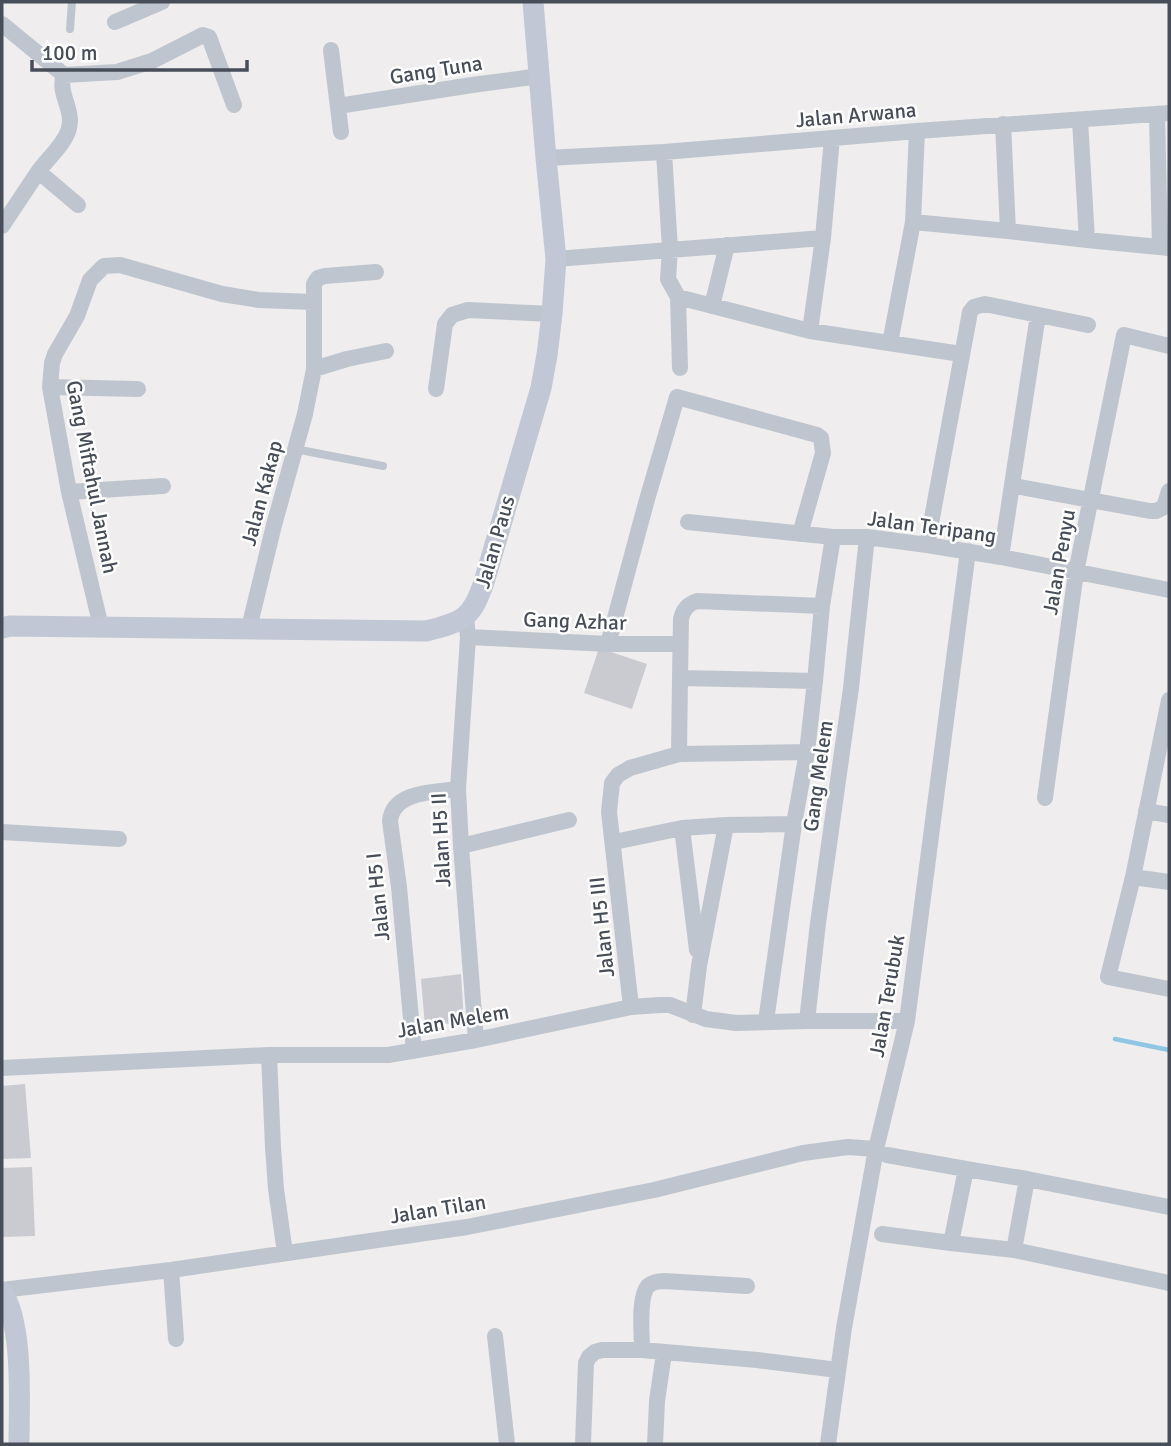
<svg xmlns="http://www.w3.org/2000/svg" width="1171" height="1446" viewBox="0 0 1171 1446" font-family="Signika,sans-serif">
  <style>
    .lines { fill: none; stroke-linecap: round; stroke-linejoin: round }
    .stream { stroke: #8ec6e4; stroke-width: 4.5 }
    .building { fill: #cacbd1 }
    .lane { stroke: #bfc5ce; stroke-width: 8 }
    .street { stroke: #bfc5ce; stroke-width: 16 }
    .secondary { stroke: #c1c7d5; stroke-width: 21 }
    .labels { text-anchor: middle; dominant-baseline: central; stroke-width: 5; stroke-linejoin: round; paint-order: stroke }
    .street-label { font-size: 21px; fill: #474e59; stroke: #fff }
  </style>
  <rect width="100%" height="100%" fill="#efeded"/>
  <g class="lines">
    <!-- stream -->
    <path class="stream" d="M1115,1039L1169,1050"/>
  </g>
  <!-- building -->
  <path class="building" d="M599,648L647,664L632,709L584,693Z
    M461,974L464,1022L425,1026L421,979Z
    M25,1084L31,1158L2,1159V1086Z
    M32,1167L35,1236L2,1237V1168Z"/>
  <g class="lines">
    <!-- lane -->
    <path class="lane" d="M70,29L72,2
      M295,449L383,466"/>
    <!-- street -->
    <path class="street" d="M115,22L162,2
      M2,24L64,75
      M331,50L341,132
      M338,106L472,85L540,76
      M1157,114L1160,247
      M1080,120L1087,240
      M1003,124L1008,231
      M664,152L670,249L668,279L678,297L810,331L961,354
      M546,158L664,152L917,131L1169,113
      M39,172L78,205
      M913,222L1008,231L1087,240L1169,248
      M2,226C14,208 26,190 38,172C47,159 66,143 69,128C74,109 57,93 64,75L117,72L152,61L203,35L209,37L234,105
      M823,238L832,138
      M556,259L823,238L810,331
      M678,297L680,368
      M712,306L727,245
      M890,343L913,222L917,131
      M314,369L347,359L386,351
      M50,387L138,389
      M436,389L445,324L452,315L468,310L552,314
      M1020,487L1150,511H1156L1164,507L1169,491
      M69,492L163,486
      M688,522L833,537H867L927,545L1001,557L1169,590
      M927,545L970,312L974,307L985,304L1088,325
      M1001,557L1038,315
      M466,617L468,637L458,789L461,846L476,1040
      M101,627L69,492L50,387L52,363L55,354L77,316L90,280L104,266L120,265L222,294L259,300L313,302
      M249,628L274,525L305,414L314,369V284L318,278L325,276L376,272
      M468,637L608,644H680
      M608,644L646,503L677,397L817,435L821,438L823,453L800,534
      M815,681L822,606
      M1169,700L1133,877L1108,977L1169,989
      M679,754L680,678
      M1045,798L1076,572L1124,335L1169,346
      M1146,811L1169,815
      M682,828L697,950
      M2,832L119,839
      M614,842L682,828L726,825L794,824
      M461,846L569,820
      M1133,877L1169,882
      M631,1007L609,812L612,783L618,775L630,768L679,754L807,752
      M693,1015L699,966L726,825
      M766,1021L794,824L807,752L815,681L680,678L681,619C683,609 688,604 697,601L822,606L833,537
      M807,1021L818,923L851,688L867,537
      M414,1051L399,887L390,821C393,791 435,792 458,789
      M269,1055L273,1147L276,1189L285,1253
      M2,1068L269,1055H388L476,1040L631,1007L660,1005H670L706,1019L736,1023L807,1021H907
      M966,1169L1027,1179L1169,1207
      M882,1234L951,1243L966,1169L887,1155
      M951,1243L1014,1250L1169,1283
      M1014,1250L1027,1179
      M171,1270L176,1339
      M2,1290L171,1270L467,1227L654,1190L803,1153L848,1147L876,1149
      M495,1336L507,1444
      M642,1350C642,1335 638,1297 648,1286C653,1282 658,1281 664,1281L747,1286
      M583,1444L586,1363L589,1357L595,1352L602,1350H642L757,1360L838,1370
      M655,1444L657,1401L664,1353
      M828,1444L844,1328L876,1149L907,1021L968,551"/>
    <!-- secondary -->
    <path class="secondary" d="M2,628L10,626L426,631C463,622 472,618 484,582L541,388L547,355L552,314L556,259L546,158L533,2
      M2,1292C24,1324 19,1405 19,1444"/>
  </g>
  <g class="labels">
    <!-- street labels -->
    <g class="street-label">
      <text transform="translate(436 70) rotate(-9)">Gang Tuna</text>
      <text transform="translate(856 115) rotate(-5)">Jalan Arwana</text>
      <text transform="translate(92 477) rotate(79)">Gang Miftahul Jannah</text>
      <text transform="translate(262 493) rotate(-75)">Jalan Kakap</text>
      <text transform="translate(932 527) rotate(8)">Jalan Teripang</text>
      <text transform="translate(495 542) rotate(-74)">Jalan Paus</text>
      <text transform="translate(1059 562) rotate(-80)">Jalan Penyu</text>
      <text transform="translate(575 621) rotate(2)">Gang Azhar</text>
      <text transform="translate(818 776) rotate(-82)">Gang Melem</text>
      <text transform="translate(441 840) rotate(-93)">Jalan H5 II</text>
      <text transform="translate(378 897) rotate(-96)">Jalan H5 I</text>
      <text transform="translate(602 927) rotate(-96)">Jalan H5 III</text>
      <text transform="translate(887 996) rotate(-80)">Jalan Terubuk</text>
      <text transform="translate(453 1021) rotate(-10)">Jalan Melem</text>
      <text transform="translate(438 1209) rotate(-9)">Jalan Tilan</text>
    </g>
  </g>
  <!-- border -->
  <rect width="1171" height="1446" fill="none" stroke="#474e59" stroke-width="7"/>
  <!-- scale -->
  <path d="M32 60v10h215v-10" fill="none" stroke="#474e59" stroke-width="3.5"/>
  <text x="42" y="60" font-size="21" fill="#474e59" stroke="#ffffff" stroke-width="5" paint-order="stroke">100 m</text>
</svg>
